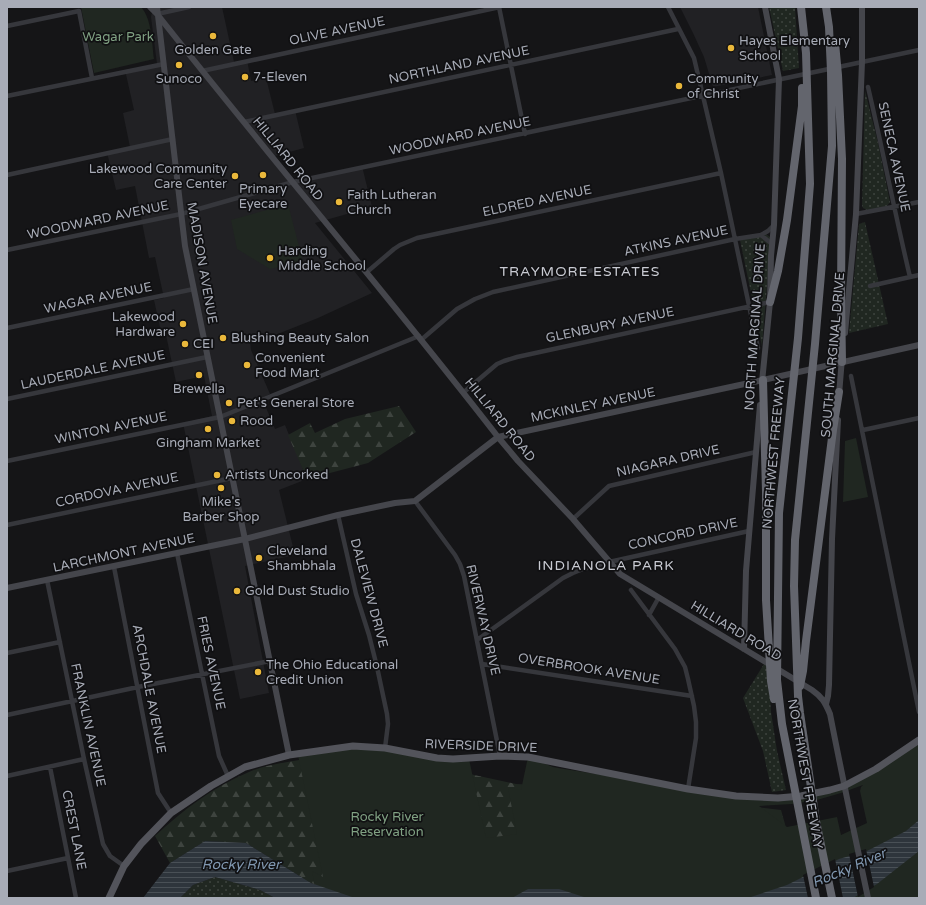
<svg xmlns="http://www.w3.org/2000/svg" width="926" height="905" viewBox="0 0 926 905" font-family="'Varela Round',sans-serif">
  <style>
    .built { fill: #212124 }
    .grass { fill: url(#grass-dots) }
    .forest { fill: url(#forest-firs) }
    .park { fill: #202721; fill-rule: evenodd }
    .water { fill: url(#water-rules) }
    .pier { fill: #151517 }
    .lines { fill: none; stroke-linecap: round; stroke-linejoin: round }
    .street { stroke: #36373c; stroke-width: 4.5 }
    .secondary { stroke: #45464c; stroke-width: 6 }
    .primary { stroke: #53545b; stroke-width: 7 }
    .highway { stroke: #63656d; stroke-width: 8 }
    .poi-dot { fill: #eab83b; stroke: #101012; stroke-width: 1.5 }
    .labels { text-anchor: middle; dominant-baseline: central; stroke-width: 3.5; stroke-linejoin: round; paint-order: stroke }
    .street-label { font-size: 13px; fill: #a8acb7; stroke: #101012 }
    .park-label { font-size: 13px; fill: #80a183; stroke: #101012 }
    .poi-label { font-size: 13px; fill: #a8acb7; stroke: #101012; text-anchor: start }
    .neighbourhood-label { font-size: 14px; letter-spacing: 1px; fill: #c9cbd3; stroke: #101012 }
    .water-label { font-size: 14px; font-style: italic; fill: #8097b0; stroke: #101012 }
  </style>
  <defs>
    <pattern id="grass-dots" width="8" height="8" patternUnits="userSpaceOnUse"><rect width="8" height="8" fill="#202721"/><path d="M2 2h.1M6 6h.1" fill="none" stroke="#3e443f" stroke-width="1.8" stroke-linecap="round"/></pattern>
    <pattern id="forest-firs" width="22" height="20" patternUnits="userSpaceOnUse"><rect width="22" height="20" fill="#202721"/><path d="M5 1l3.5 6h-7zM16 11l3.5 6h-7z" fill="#3e443f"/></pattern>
    <pattern id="water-rules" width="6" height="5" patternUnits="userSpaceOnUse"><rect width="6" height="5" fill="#2e353c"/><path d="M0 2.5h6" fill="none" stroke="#495056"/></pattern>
  </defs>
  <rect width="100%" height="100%" fill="#151517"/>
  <!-- built -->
  <path class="built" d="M153,7H222L234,62L247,60L251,81L266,78L275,114L295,110L304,148L275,156L295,180L362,166L372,207L315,223L372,293L318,318L265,339L250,341L251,350L270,394L262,398L275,429L285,425L307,479L279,490L295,555L245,566L269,693L240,699L183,423L212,416L204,376L176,382L166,335L162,336L154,300L164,298L155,257L149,258L135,186L116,190L107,152L130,147L123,113L134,110L125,70L157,64L151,17Z
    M680,7H758L772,75L713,87L704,57L693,33Z"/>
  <!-- grass -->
  <path class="grass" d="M769,7H795L799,68L783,71Z
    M865,91L878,143L890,202L887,206L872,210H867L863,208L862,205Z
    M865,222L888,324L849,333L859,224Z
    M766,234L771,238L762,346L740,240Z
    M764,664L768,666L771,712L777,751L786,790L772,792L763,751L743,698Z
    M215,877L260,890L275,898H180L193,885Z"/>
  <!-- forest -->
  <path class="forest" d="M399,406L416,432L368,463L307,479L288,435L310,423L315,433L345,419Z
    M299,760L442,768L516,784L613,789L781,810L798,870L587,898H355L311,883L246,843L205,841L170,863L155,836C183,810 213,787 249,772C265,765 282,763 299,760Z"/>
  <!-- park -->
  <path class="park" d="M81,7H141C152,19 152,44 154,59L94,73Z
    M288,204L303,262L270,269L237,249L231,220Z
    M856,438L868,497L843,502L845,441Z
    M919,741V898H317L312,871L323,877L298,755L365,747L469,759L486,838L517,834L508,788L521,790L528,757L553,767L564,769L734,795L789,797L854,781ZM863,785L861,787L860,791L867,823L841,835L837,817L787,827L759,806L792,804L817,800L841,793Z"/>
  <!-- water -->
  <path class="water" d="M919,820V851L877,884L853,898H748L787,885L839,859L867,851L906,831Z
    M205,841L246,843L311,883L355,898H275L260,890L215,877L193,885L180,898H143L170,863Z
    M528,889H559L587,898H512Z"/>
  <!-- pier -->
  <path class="pier" d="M866,849L874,887L858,897L849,854Z
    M835,859L843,898H808L803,875Z"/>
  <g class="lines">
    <!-- street -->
    <path class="street" d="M499,7L525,134
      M668,7L694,58L703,96L721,173L758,348
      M157,14L189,7
      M7,26L79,11L92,78
      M202,71L500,7
      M868,87C883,151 895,214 910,277
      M7,96L164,64
      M244,122L678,29
      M7,175L173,139
      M856,214L919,202
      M761,235L772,244
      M7,250L181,214L293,182L919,50
      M367,272L394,249L400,245L417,238L721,173
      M870,286L919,275
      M7,328L194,289
      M421,340L457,309L475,299L493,292L735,239L761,235L768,231L774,225
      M851,376L919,712
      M464,392L497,364L504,361L517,357L770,302
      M7,399L207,357
      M863,430L919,418
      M7,461L220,417L419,336
      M415,501L455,555L460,564L464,576L500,756
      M338,515L356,594L369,635L377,667L387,714L388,724L385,748
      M573,519L609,486L756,452
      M7,525L232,478
      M177,553L219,756L228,776
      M114,567L158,793L171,813
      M47,580L84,759L103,844L110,856L124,866
      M631,590L675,649L685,667L688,679L694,706L696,722V738L688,789
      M649,615L659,597
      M477,640L563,578L573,573L583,569L609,562L749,531
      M7,653L60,642
      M482,664L692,696
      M7,715L138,687L270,661
      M50,767L76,898
      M7,776L84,759
      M7,871L68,858"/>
    <!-- secondary -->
    <path class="secondary" d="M150,7L157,14C269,156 387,294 498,437L518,461L573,519L620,574L812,690C822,697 825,702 830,714C842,775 855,837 868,898
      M157,7L185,246L289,755
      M845,333L856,214L862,62V7
      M762,382L770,302L771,256L774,225L779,79L765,7
      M839,395L842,358
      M7,588L245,539L338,515L395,503L415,501L498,437L763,380L919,345
      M744,649L746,571L760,405
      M826,704L828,696L829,685L832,539L838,420"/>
    <!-- primary -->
    <path class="primary" d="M109,898L124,866L141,844L171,813L211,786L245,767L289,755L353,746L385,748L437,758L453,759L500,756L528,757L688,789L736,796L778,798L801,796L830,790L844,786L876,769L919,740"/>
    <!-- highway -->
    <path class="highway" d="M801,7L806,53L810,184L798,338L779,513L777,680L782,724L816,898
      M826,7L829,27L831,71L832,146L815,344L795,540L794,586L798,696L800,713L816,821L832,898
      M835,43L838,75L842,159L841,297L842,362
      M770,302L778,271L787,220L802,106V88
      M763,380L766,492V600L771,681L774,699
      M800,686L803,671L806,641L833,430L839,392"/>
  </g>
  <!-- markers -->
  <g class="poi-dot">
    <circle cx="213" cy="36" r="4"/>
    <circle cx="731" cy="48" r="4"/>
    <circle cx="179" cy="65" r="4"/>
    <circle cx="245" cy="77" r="4"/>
    <circle cx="679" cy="86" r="4"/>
    <circle cx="263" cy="175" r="4"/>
    <circle cx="235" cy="176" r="4"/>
    <circle cx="339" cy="202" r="4"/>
    <circle cx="270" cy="258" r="4"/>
    <circle cx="183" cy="324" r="4"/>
    <circle cx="223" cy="338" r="4"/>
    <circle cx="185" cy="344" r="4"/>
    <circle cx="247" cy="365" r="4"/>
    <circle cx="199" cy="375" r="4"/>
    <circle cx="229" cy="403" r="4"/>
    <circle cx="232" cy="421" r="4"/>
    <circle cx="208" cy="429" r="4"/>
    <circle cx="217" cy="475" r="4"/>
    <circle cx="221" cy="488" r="4"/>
    <circle cx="259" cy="558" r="4"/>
    <circle cx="237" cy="591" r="4"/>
    <circle cx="258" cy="672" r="4"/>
  </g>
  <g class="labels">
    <!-- street labels -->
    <g class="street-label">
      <text transform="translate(337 31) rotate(-12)">OLIVE AVENUE</text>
      <text transform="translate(459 65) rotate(-12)">NORTHLAND AVENUE</text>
      <text transform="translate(460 136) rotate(-12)">WOODWARD AVENUE</text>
      <text transform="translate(894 157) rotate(78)">SENECA AVENUE</text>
      <text transform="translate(288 159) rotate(51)">HILLIARD ROAD</text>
      <text transform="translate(537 201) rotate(-12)">ELDRED AVENUE</text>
      <text transform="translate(98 220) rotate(-12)">WOODWARD AVENUE</text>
      <text transform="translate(676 241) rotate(-12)">ATKINS AVENUE</text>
      <text transform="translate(202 263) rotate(80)">MADISON AVENUE</text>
      <text transform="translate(98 298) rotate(-12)">WAGAR AVENUE</text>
      <text transform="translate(610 325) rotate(-12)">GLENBURY AVENUE</text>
      <text transform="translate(755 327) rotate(-86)">NORTH MARGINAL DRIVE</text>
      <text transform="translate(833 355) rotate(-85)">SOUTH MARGINAL DRIVE</text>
      <text transform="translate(93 370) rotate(-12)">LAUDERDALE AVENUE</text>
      <text transform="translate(593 405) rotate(-12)">MCKINLEY AVENUE</text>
      <text transform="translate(500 420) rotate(51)">HILLIARD ROAD</text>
      <text transform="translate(111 428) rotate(-12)">WINTON AVENUE</text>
      <text transform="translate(774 453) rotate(-85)">NORTHWEST FREEWAY</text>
      <text transform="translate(668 461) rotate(-13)">NIAGARA DRIVE</text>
      <text transform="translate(117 490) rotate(-12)">CORDOVA AVENUE</text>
      <text transform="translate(683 534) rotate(-12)">CONCORD DRIVE</text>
      <text transform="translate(124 553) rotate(-12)">LARCHMONT AVENUE</text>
      <text transform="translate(369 593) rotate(75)">DALEVIEW DRIVE</text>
      <text transform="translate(483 620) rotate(77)">RIVERWAY DRIVE</text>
      <text transform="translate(736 631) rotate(31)">HILLIARD ROAD</text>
      <text transform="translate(211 663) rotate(78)">FRIES AVENUE</text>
      <text transform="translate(589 669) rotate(9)">OVERBROOK AVENUE</text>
      <text transform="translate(149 689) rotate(79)">ARCHDALE AVENUE</text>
      <text transform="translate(88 725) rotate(78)">FRANKLIN AVENUE</text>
      <text transform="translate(481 746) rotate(2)">RIVERSIDE DRIVE</text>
      <text transform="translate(805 774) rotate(80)">NORTHWEST FREEWAY</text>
      <text transform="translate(74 830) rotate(79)">CREST LANE</text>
    </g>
    <!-- park labels -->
    <g class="park-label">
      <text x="118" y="37">Wagar Park</text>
      <text x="387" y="817">Rocky River<tspan x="387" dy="15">Reservation</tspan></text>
    </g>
    <!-- poi labels -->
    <g class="poi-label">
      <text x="739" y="41">Hayes Elementary<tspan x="739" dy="15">School</tspan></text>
      <text x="213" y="50" text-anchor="middle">Golden Gate</text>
      <text x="253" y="77">7-Eleven</text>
      <text x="179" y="79" text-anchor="middle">Sunoco</text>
      <text x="687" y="79">Community<tspan x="687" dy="15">of Christ</tspan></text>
      <text x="227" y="169" text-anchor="end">Lakewood Community<tspan x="227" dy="15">Care Center</tspan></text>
      <text x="263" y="189" text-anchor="middle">Primary<tspan x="263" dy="15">Eyecare</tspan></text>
      <text x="347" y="195">Faith Lutheran<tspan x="347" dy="15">Church</tspan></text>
      <text x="278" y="251">Harding<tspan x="278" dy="15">Middle School</tspan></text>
      <text x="175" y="317" text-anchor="end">Lakewood<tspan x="175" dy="15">Hardware</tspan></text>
      <text x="231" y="338">Blushing Beauty Salon</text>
      <text x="193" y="344">CEI</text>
      <text x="255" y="358">Convenient<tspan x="255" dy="15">Food Mart</tspan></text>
      <text x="199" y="389" text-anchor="middle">Brewella</text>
      <text x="237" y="403">Pet's General Store</text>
      <text x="240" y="421">Rood</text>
      <text x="208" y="443" text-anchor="middle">Gingham Market</text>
      <text x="225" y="475">Artists Uncorked</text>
      <text x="221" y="502" text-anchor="middle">Mike's<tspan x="221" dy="15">Barber Shop</tspan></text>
      <text x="267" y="551">Cleveland<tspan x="267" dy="15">Shambhala</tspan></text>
      <text x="245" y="591">Gold Dust Studio</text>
      <text x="266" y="665">The Ohio Educational<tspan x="266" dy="15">Credit Union</tspan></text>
    </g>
    <!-- neighbourhood labels -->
    <g class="neighbourhood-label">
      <text x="580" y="271">TRAYMORE ESTATES</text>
      <text x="606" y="565">INDIANOLA PARK</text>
    </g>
    <!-- water labels -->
    <g class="water-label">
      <text x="241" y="864">Rocky River</text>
      <text transform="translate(849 868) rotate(-23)">Rocky River</text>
    </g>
  </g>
  <!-- border -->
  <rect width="926" height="905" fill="none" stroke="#a8acb7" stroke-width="16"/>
</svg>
